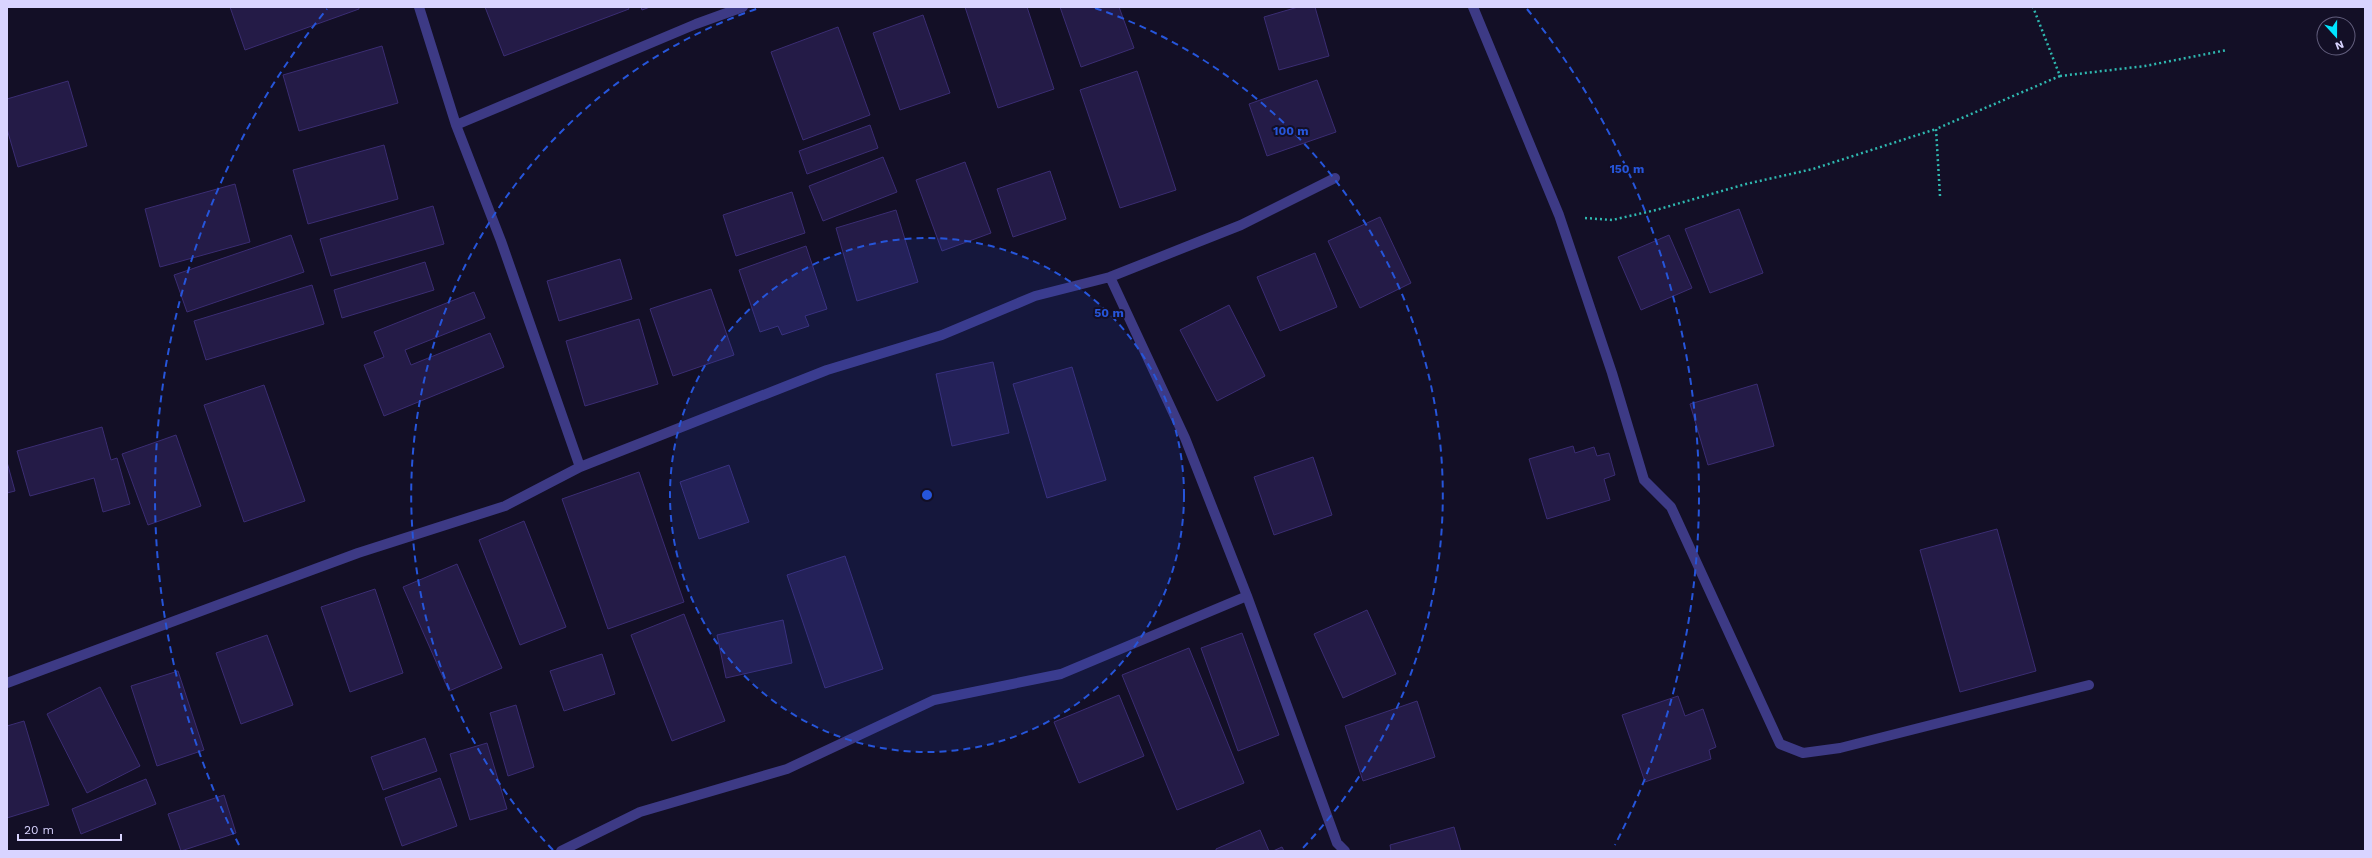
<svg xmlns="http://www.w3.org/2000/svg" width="2372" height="858" viewBox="0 0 2372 858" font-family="'Work Sans',sans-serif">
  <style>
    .building { fill: #241b47; stroke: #3b2d73 }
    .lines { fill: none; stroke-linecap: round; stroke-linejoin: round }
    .path { stroke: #2fb8b0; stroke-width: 2.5; stroke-dasharray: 2 3; stroke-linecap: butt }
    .street { stroke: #3d3a85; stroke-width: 10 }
    .ring { fill: none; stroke: #2655da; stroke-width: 2; stroke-dasharray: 7 5 }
    .centre { fill: #2655da; stroke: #130f26; stroke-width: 2 }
    .ring-label { font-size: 12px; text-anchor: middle; font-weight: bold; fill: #2655da; stroke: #130f26; stroke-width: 4; stroke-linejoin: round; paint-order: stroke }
  </style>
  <rect width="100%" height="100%" fill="#130f26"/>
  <!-- building -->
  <path class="building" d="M230,7H359V9L245,50Z
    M485,7H628L629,9L504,56Z
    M641,7H650L642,10Z
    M965,7H1027L1054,89L998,108Z
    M1060,7H1119L1134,48L1081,67Z
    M1298,7H1315L1329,56L1279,70L1264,17Z
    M923,15L950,93L900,110L873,33Z
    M838,27L870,115L803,140L771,52Z
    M382,46L398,103L299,131L283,75Z
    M1137,71L1176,190L1120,208L1080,90Z
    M1317,80L1336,132L1267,156L1249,104Z
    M68,81L87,146L18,167L7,129V99Z
    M870,125L878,148L807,174L799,151Z
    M384,145L398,199L308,224L293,170Z
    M883,157L897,192L823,221L809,186Z
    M965,162L991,233L942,251L916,180Z
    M1050,171L1066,219L1013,237L997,189Z
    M235,184L250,242L160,267L145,209Z
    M792,192L805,233L736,256L723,215Z
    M433,206L444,244L331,276L320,239Z
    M1739,209L1763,273L1710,293L1685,229Z
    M896,210L918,282L857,301L836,228Z
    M1380,217L1411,283L1360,308L1328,241Z
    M291,235L304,272L187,312L174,275Z
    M1669,235L1692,288L1641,310L1618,257Z
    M806,246L827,309L805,316L809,326L782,335L778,326L760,332L739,270Z
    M1315,253L1337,307L1280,331L1257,277Z
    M620,259L632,299L559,321L547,281Z
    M425,262L434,290L342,318L334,290Z
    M312,285L324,324L206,360L194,321Z
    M711,289L734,355L673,376L650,309Z
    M474,292L485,318L405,350L411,365L490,333L504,367L384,416L364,365L384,357L374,332Z
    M1229,305L1265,376L1217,401L1180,330Z
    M639,319L658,384L585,406L566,341Z
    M993,362L1009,433L952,446L936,374Z
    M1072,367L1106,480L1047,498L1013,384Z
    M1757,384L1774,446L1708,465L1690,404Z
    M264,385L305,501L244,522L204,405Z
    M102,427L111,460L117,458L130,504L103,512L94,478L30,496L17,451Z
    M176,435L201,506L148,525L122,454Z
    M1573,446L1575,453L1594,447L1597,456L1609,453L1615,475L1604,479L1610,500L1547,519L1529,459Z
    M1313,457L1332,515L1274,535L1254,477Z
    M7,462L15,491L7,493Z
    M729,465L749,522L699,539L680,482Z
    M639,472L684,602L608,629L562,499Z
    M524,521L566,627L520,645L479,540Z
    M1997,529L2036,671L1960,692L1920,550Z
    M845,556L883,669L825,688L787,575Z
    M457,564L502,668L449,691L403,587Z
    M375,589L403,673L350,692L321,607Z
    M1367,610L1396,674L1343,698L1314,634Z
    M684,614L725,721L672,741L631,635Z
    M783,620L792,663L726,678L717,635Z
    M1242,633L1279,735L1238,751L1201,648Z
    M267,635L293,705L241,724L216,653Z
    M1189,648L1244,783L1177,810L1122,675Z
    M602,654L615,694L564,711L550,671Z
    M178,671L204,750L157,766L131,686Z
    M100,687L140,766L87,793L47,714Z
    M1119,695L1144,756L1079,783L1054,722Z
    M1678,696L1685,716L1703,709L1716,747L1709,750L1711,759L1645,782L1622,715Z
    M1417,701L1435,757L1363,781L1345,726Z
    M516,705L534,767L508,776L490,713Z
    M24,721L49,805L7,818V726Z
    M425,738L437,771L383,790L371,757Z
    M487,743L507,809L470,820L450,754Z
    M440,778L457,826L402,846L385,798Z
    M146,779L156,804L81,834L72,809Z
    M224,795L236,833L181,851L168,814Z
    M1454,827L1461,851H1391L1390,845Z
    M1260,830L1269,851H1216V849Z
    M1282,847L1284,851H1273Z"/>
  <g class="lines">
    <!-- path -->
    <path class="path" d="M2060,76L2145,66L2227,50
      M1940,196L1936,129L2060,76L2033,7
      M1585,218L1612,220L1656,210L1746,184L1813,169L1936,129"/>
    <!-- street -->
    <path class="street" d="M419,7L456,125L501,241L580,467
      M1473,7L1559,215L1612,373L1644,480L1671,507L1780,744L1803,753L1840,748L2089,685
      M456,125L696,24L743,7
      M1110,277L1185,438L1247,596L1337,843L1345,851
      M7,683L358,553L505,506L580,467L827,370L942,335L1035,296L1110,277L1241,225L1335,178
      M561,851L640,812L787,769L934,700L1061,674L1247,596"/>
  </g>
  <!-- distance rings -->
  <circle cx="927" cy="495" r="257" fill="#2655da" fill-opacity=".12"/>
  <g class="ring">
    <circle cx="927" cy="495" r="257"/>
    <path d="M553 850A515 515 0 0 1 759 8M1095 8A515 515 0 0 1 1301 850"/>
    <path d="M239 845A772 772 0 0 1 327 9M1527 9A772 772 0 0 1 1615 845"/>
  </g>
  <circle cx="927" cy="495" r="6" class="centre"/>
  <g class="ring-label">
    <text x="1291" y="135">100 m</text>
    <text x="1627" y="173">150 m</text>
    <text x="1109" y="317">50 m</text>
  </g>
  <!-- border -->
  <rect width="2372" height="858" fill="none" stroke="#d9d4ff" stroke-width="16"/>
  <!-- north arrow -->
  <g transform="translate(2336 36) rotate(159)"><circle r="19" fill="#130f26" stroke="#625e7d"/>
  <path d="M0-3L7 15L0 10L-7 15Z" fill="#00e5ff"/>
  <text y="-6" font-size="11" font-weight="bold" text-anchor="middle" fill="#d9d4ff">N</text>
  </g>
  <!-- scale -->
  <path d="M18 834v6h103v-6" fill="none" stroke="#d9d4ff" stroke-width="2"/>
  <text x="24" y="834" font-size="12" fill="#d9d4ff" stroke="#130f26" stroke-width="3" paint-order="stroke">20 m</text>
</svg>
